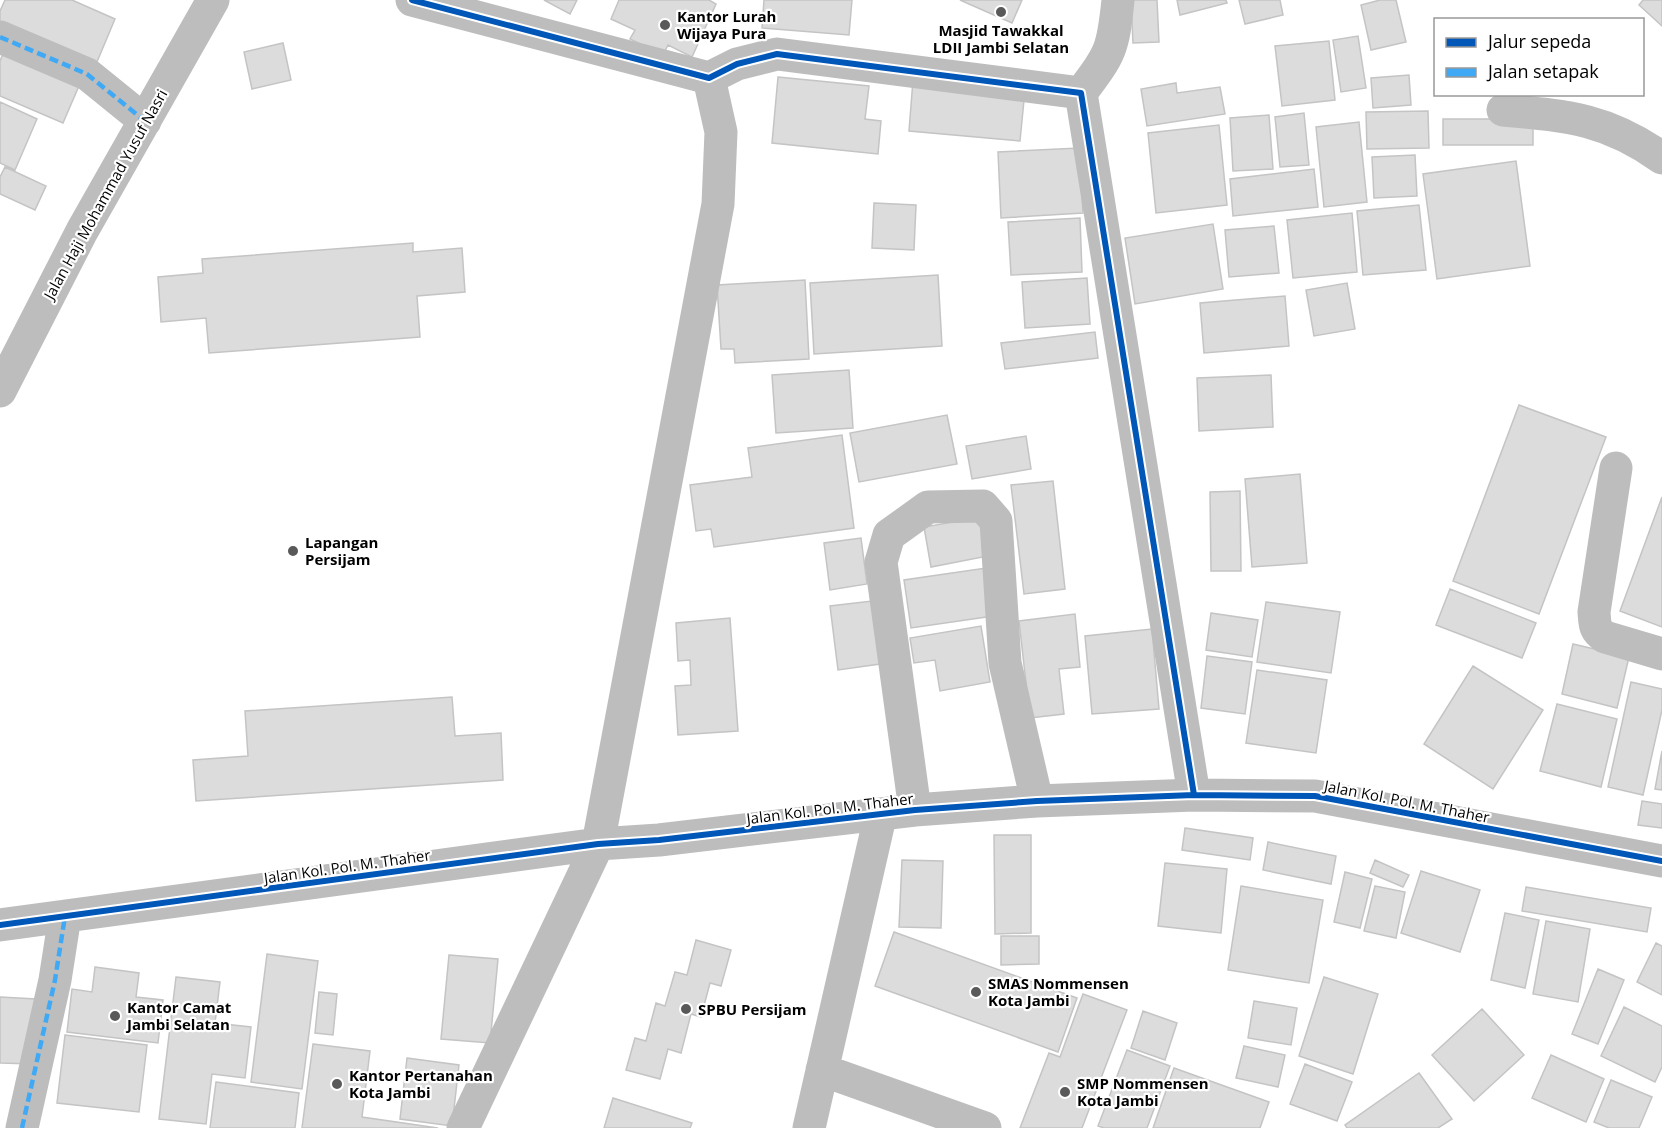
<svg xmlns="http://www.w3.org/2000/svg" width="1662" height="1128" viewBox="0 0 1662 1128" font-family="'Open Sans',sans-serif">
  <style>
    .building { fill: #dcdcdc; stroke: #c4c4c4; stroke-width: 1.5 }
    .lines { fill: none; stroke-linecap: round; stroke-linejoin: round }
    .minor { stroke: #bdbdbd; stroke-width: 33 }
    .quiet { stroke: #3fa9f5; stroke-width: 4.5; stroke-dasharray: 9 4.5; stroke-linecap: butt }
    .cycleway-casing { stroke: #fff; stroke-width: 10 }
    .cycleway { stroke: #0057b8; stroke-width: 6 }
    .poi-dot { fill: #595959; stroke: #fff; stroke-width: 2 }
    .labels { text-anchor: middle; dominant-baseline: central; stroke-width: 4.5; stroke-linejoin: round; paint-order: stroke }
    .poi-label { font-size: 15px; font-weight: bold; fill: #000; stroke: #fff; text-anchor: start }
    .street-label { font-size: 15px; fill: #000; stroke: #fff }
  </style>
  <rect width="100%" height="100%" fill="#fff"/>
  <!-- building -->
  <path class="building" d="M5,0H72L115,19L94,69L0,28V11Z
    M544,0H577L570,14Z
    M619,0H709L716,4L692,57L668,45L663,55L630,39L635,30L611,19Z
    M764,0H852L849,35L762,28Z
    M960,0H1022L1012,23Z
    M1131,0H1157L1159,42L1133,43Z
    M1177,0H1226L1227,3L1180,15Z
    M1239,0H1280L1283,15L1245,24Z
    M1380,0H1396L1406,42L1371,50L1361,5Z
    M1643,0H1662V26L1639,5Z
    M1358,36L1366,88L1341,92L1333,40Z
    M1329,41L1335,100L1282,106L1275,46Z
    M283,43L291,80L252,89L244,52Z
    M6,47L82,79L63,123L0,96V61Z
    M1409,75L1411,105L1373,108L1371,78Z
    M778,77L869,86L865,119L881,121L878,154L772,143Z
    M913,80L1025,90L1020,141L909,131Z
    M1176,83L1177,93L1220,87L1225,114L1147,126L1141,89Z
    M0,102L37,119L15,170L0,163Z
    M1428,111L1429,148L1367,149L1366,112Z
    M1304,113L1309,165L1280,167L1275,117Z
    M1269,115L1273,169L1233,171L1230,118Z
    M1443,119H1533V145H1443Z
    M1359,122L1367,202L1324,207L1316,127Z
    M1219,125L1227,205L1156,213L1148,133Z
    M1079,148L1083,213L1001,218L998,152Z
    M1415,155L1417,196L1374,198L1372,157Z
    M1516,161L1530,266L1437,279L1423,174Z
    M5,167L46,186L35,210L0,194V177Z
    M1314,169L1318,207L1233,216L1230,179Z
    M874,203L916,205L914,250L872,248Z
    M1419,205L1426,270L1363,275L1357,211Z
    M1352,213L1357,272L1293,278L1287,220Z
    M1080,218L1082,272L1011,275L1008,222Z
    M1213,224L1223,289L1135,304L1125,238Z
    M1274,226L1279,273L1229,277L1225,230Z
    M413,243V252L462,248L465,292L417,296L420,337L209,353L206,318L161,322L158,277L203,273L202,259Z
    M938,275L942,346L814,354L810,283Z
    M1087,278L1090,324L1025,328L1022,282Z
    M805,280L809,359L735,363L734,349H721L717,285Z
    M1347,283L1355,329L1314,336L1306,290Z
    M1285,296L1289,346L1204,353L1200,303Z
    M1095,332L1098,358L1005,369L1001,343Z
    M849,370L853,428L776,433L772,375Z
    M1271,375L1273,427L1199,431L1197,378Z
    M1519,405L1606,437L1539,614L1453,581Z
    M947,415L957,464L859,482L850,433Z
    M842,435L854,528L714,547L711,529L696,531L690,485L752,477L748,448Z
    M1026,436L1031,469L972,479L966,446Z
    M1300,474L1307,563L1252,567L1245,479Z
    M1053,481L1065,589L1024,594L1011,485Z
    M1240,491L1241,571H1211L1210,492Z
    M1662,497V627L1620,611Z
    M982,517L988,556L931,567L924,527Z
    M861,538L867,584L830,590L824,543Z
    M986,568L993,616L911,628L904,580Z
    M1450,589L1536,623L1522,658L1436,625Z
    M872,601L880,664L838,670L830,606Z
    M1266,602L1340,612L1331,673L1257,662Z
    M1211,613L1258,620L1252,657L1206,650Z
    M1075,614L1080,667L1059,669L1064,714L1030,718L1019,621Z
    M730,618L738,731L678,735L675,686L691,685L690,660L678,661L676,623Z
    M981,626L990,682L940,691L935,660L914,663L910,638Z
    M1152,629L1159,709L1092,714L1085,636Z
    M1573,644L1629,657L1617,708L1562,694Z
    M1207,656L1252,662L1245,714L1201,708Z
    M1473,666L1543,710L1493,789L1424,744Z
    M1257,670L1327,680L1316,753L1246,743Z
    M1631,682L1662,689V710L1643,795L1608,787Z
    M452,697L455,736L501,733L503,780L196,801L193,760L248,756L245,711Z
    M1557,704L1617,719L1601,787L1540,771Z
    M1662,751V790L1655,789Z
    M1642,801L1662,804V828L1638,825Z
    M1185,828L1253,838L1250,860L1182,850Z
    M994,835H1031V933L995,934Z
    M1268,842L1336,856L1331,884L1263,870Z
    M902,860L943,861L941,928L899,927Z
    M1375,860L1409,875L1403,887L1370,873Z
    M1165,863L1227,869L1221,933L1158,926Z
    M1421,871L1480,890L1460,952L1401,933Z
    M1345,872L1372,879L1360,928L1334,922Z
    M1241,886L1323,900L1309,983L1228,970Z
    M1375,886L1405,892L1396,938L1364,931Z
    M1526,887L1651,908L1647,932L1522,911Z
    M1505,913L1539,920L1525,988L1491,980Z
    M1546,921L1590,929L1578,1002L1533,994Z
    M894,932L1077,998L1058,1052L875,986Z
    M1001,936H1039V964L1001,965Z
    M696,940L731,950L721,986L710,983L701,1017L691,1014L681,1053L668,1049L660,1079L626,1070L635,1038L646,1041L656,1003L665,1006L675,972L687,975Z
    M1656,943L1662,946V995L1637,982Z
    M267,954L318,961L302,1089L251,1082Z
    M449,955L498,959L490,1043L441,1039Z
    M95,967L139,973L136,997L163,1000L158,1043L67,1032L72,989L92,992Z
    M1598,969L1624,980L1598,1044L1572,1034Z
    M176,977L220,982L215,1023L251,1027L245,1078L212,1074L206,1124L159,1119Z
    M1324,977L1378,994L1353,1074L1299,1056Z
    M319,992L337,994L333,1035L315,1033Z
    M1083,994L1127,1010L1082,1128H1020L1049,1053L1060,1057Z
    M0,997L36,999L32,1064L0,1063Z
    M1254,1001L1297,1008L1291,1045L1248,1038Z
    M1624,1007L1662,1026V1067L1655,1082L1601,1056Z
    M1482,1009L1524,1055L1474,1101L1432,1055Z
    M1143,1011L1177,1023L1165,1060L1131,1048Z
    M65,1035L147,1045L139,1112L57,1103Z
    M313,1044L370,1051L362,1117L438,1128H302Z
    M1244,1046L1285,1055L1278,1087L1236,1078Z
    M1127,1050L1170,1066L1147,1128H1104L1098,1126Z
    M1551,1055L1604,1079L1586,1122L1532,1098Z
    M407,1058L459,1065L452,1126L400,1119Z
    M1305,1064L1352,1082L1337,1121L1290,1104Z
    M1174,1068L1269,1102L1260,1128H1153Z
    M1419,1073L1452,1119L1438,1128H1347L1345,1125Z
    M1611,1080L1652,1097L1639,1128H1609L1594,1122Z
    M216,1082L299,1093L295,1128H210Z
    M613,1098L692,1123L690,1128H604Z"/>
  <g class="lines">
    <!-- minor -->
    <path class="minor" d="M412,0L709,78L737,64L777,54L1081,93L1194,795
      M0,37L87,74L145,121
      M1081,93C1111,53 1113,50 1118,0
      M1503,110C1569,116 1607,119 1662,158
      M0,391L82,231L213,0
      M1616,468L1594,612C1595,624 1594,630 1605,637L1662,654
      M915,810L881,562L889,535L928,507L983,506L996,521L1005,663L1037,801
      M0,925L598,844L659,840L915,810L1037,801L1194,795L1315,796L1662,861
      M822,1070L985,1128
      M22,1128L55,980L65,916
      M463,1128L598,844L718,204L721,132L709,78
      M809,1128L880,817"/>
    <!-- quiet -->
    <path class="quiet" d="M0,37L87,74L145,121
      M22,1128L55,980L65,916"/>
    <defs>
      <path id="cycleway" d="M412,0L709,78L737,64L777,54L1081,93L1194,795
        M0,925L598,844L659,840L915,810L1037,801L1194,795L1315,796L1662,861"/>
    </defs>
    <!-- cycleway casing -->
    <use href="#cycleway" class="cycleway-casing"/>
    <!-- cycleway -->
    <use href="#cycleway" class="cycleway"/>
  </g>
  <!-- markers -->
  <g class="poi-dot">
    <circle cx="1001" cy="12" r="6"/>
    <circle cx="665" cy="25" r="6"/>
    <circle cx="293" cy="551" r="6"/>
    <circle cx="976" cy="992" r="6"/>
    <circle cx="686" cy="1009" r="6"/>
    <circle cx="115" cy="1016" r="6"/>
    <circle cx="337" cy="1084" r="6"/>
    <circle cx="1065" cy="1092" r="6"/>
  </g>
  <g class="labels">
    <!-- poi labels -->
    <g class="poi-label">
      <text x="677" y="16">Kantor Lurah<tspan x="677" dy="17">Wijaya Pura</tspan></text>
      <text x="1001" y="30" text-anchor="middle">Masjid Tawakkal<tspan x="1001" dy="17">LDII Jambi Selatan</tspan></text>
      <text x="305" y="542">Lapangan<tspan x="305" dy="17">Persijam</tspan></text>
      <text x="988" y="983">SMAS Nommensen<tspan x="988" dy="17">Kota Jambi</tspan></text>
      <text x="127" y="1007">Kantor Camat<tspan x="127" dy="17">Jambi Selatan</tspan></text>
      <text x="698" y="1009">SPBU Persijam</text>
      <text x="349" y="1075">Kantor Pertanahan<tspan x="349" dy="17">Kota Jambi</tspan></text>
      <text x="1077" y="1083">SMP Nommensen<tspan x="1077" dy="17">Kota Jambi</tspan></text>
    </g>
    <!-- street labels -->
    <g class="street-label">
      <text transform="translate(105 194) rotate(-61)">Jalan Haji Mohammad Yusuf Nasri</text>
      <text transform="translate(1407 801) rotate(11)">Jalan Kol. Pol. M. Thaher</text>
      <text transform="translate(830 808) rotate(-7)">Jalan Kol. Pol. M. Thaher</text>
      <text transform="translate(347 866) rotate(-8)">Jalan Kol. Pol. M. Thaher</text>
    </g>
  </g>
  <!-- legend -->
  <rect x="1434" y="18" width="210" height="78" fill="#ffffff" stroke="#999999" stroke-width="1.5"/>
  <rect x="1446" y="38" width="30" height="9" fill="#0057b8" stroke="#999999" stroke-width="1.5"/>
  <text x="1488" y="48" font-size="18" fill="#000000">Jalur sepeda</text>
  <rect x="1446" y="68" width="30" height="9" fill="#3fa9f5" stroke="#999999" stroke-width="1.5"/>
  <text x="1488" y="78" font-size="18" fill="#000000">Jalan setapak</text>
</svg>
